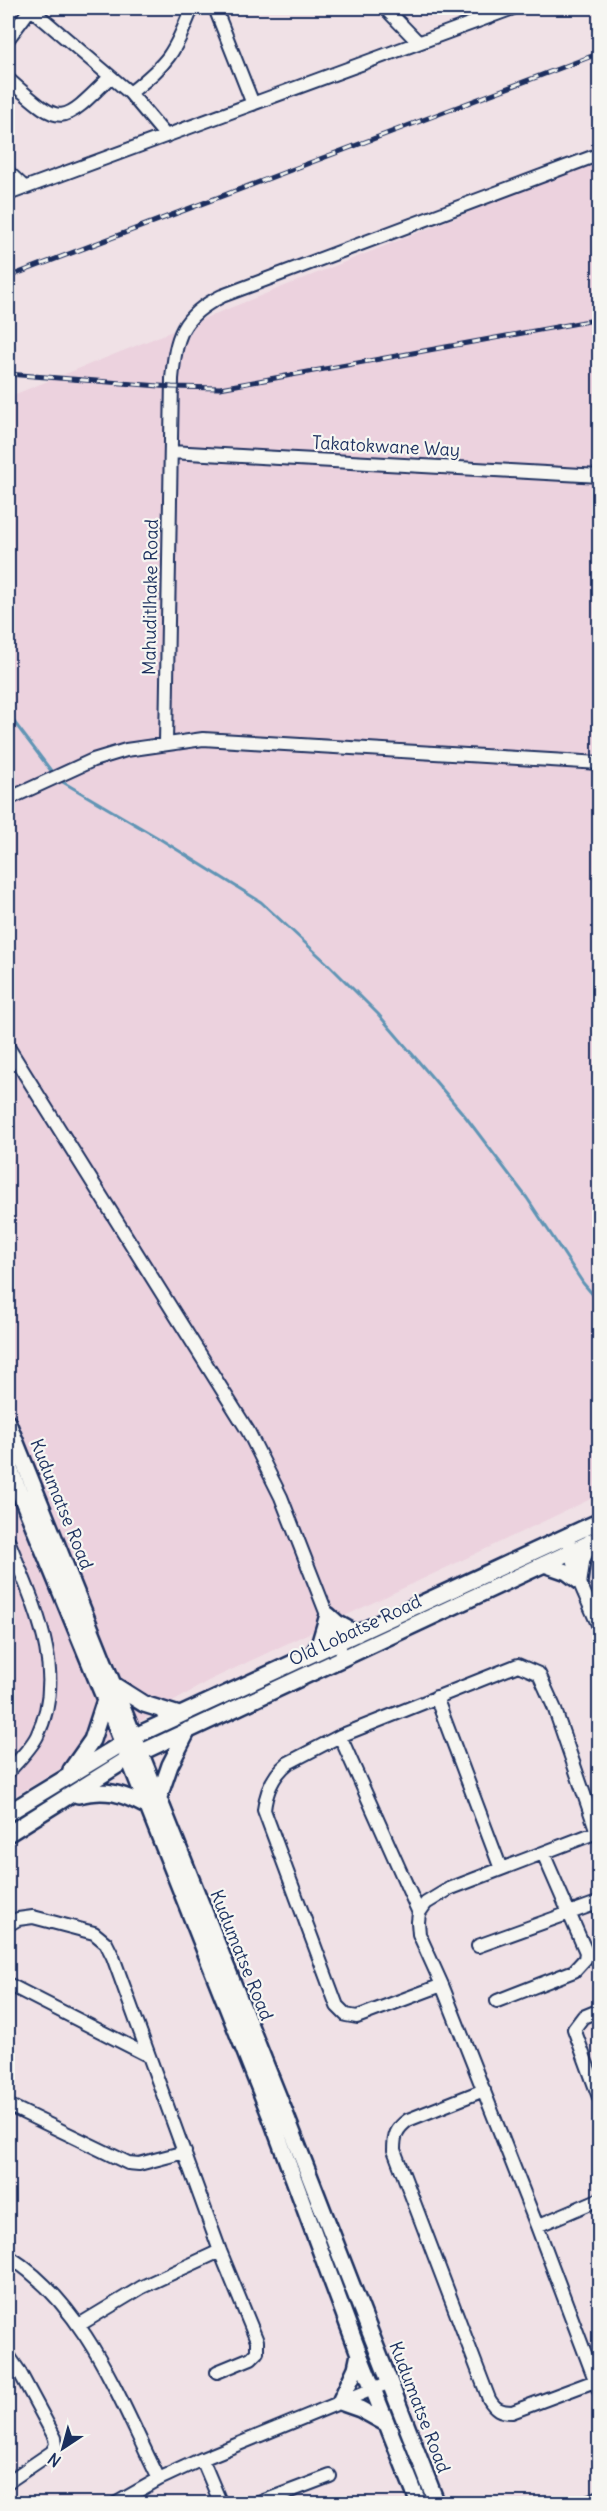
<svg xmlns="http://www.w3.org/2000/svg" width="607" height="2511" viewBox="0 0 607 2511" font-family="Delius,sans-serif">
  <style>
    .built { fill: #ecd2de }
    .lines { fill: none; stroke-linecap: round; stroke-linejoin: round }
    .stream { stroke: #6095b5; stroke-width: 3 }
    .minor-casing { stroke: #1b2f5e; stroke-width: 16 }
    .major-casing { stroke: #1b2f5e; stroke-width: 20 }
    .minor { stroke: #f6f6f2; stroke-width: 12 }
    .major { stroke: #f6f6f2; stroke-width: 15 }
    .rail-casing { stroke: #1b2f5e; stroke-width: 5 }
    .rail { stroke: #f6f6f2; stroke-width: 3; stroke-dasharray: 9; stroke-linecap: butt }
    .labels { text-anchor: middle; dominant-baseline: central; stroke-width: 4.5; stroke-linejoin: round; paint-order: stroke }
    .street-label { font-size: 18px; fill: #1b2f5e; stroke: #f6f6f2 }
  </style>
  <rect width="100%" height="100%" fill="#f0e1e6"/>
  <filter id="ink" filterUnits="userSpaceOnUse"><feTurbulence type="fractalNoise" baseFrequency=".0167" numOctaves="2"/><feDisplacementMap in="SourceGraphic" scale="12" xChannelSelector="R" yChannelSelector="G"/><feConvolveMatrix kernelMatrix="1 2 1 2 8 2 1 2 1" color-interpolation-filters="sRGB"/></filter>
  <g filter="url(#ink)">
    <!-- built -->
    <path class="built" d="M599,160V1495L208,1681L8,1800V397Z"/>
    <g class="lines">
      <!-- stream -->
      <path class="stream" d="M8,714L52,772
        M61,781L160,839L261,902L329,965L378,1014L465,1116L527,1198L583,1283L600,1303"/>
      <defs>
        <path id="minor" d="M30,8L130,93L166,136
          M215,8L253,104
          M385,8L417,41
          M473,8L478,20
          M8,39L31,8
          M8,79C62,126 59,128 110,77
          M130,93C170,61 173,55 192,8
          M8,172L24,187
          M8,194L513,8
          M171,452L600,476
          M166,743L172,379C176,336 181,316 222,296L600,154
          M8,799L93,760L126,750L203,739L600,763
          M8,1047L248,1431L281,1497L340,1648
          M8,1540C32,1601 69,1671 37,1736C31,1748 17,1762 8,1772
          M569,1543L579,1581L600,1629
          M436,1697L501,1869
          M340,1736L419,1913
          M600,1831L449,1889L426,1903L419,1913L418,1922L419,1934L442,1985L537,2226L600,2393
          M8,1925L18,1919L33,1917L94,1933L106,1943L113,1957L220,2251L257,2341V2352L251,2358L217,2372
          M478,1946L600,1902
          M8,1984L147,2055
          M442,1985L357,2017L346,2015L337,2006L264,1810C266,1792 273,1775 288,1763L340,1736L518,1665L539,1674L554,1707L597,1832
          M497,2001L574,1971L585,1959L586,1952L543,1853
          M600,2010L583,2017L574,2029L600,2100
          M484,2090L408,2120C396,2129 394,2136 394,2150L489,2399C495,2409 500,2412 512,2412L595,2381
          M8,2105L128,2163L139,2164L185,2152
          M537,2226L600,2199
          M8,2256C86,2305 119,2399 159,2479
          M79,2325L142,2287L220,2251
          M8,2355L19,2371L55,2438L56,2445L52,2452L8,2482
          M202,2459L221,2504
          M115,2504L159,2479L202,2459L390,2382
          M256,2504L330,2476
          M582,2504L600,2497"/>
        <path id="major" d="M8,1423L283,2108L437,2504
          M8,1464L113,1719L270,2115L359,2354L419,2504
          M544,1564L567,1572L579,1581L582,1559L590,1542
          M314,1653L320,1642L328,1615L337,1623L357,1634
          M114,1685L144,1704L179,1715
          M71,1770L92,1740L105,1700
          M78,1795C105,1788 122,1793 146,1806
          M159,1797L170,1765L188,1730
          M8,1813L133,1737L600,1521
          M8,1834L129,1758L600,1538
          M359,2354L356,2368L340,2402L360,2409L387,2424"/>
      </defs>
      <!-- minor casing -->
      <use href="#minor" class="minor-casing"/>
      <!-- major casing -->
      <use href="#major" class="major-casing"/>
      <!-- minor -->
      <use href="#minor" class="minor"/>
      <!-- major -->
      <use href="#major" class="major"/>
      <defs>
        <path id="rail" d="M8,277L600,53
          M8,374L172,387L220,388L600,319"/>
      </defs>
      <!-- rail casing -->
      <use href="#rail" class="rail-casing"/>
      <!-- rail -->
      <use href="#rail" class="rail"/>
    </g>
  </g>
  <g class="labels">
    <!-- street labels -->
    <g class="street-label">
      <text transform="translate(386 446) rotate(3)">Takatokwane Way</text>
      <text transform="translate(150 597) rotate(-89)">Mahuditlhake Road</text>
      <text transform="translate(62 1504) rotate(68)">Kudumatse Road</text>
      <text transform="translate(355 1630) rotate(-25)">Old Lobatse Road</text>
      <text transform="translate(242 1955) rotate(68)">Kudumatse Road</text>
      <text transform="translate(420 2407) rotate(69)">Kudumatse Road</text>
    </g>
  </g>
  <!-- margin -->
  <rect width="607" height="2511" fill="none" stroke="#f6f6f2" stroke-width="30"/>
  <rect x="15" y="15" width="577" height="2481" fill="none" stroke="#1b2f5e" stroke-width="2" filter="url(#ink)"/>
  <!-- north arrow -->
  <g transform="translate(63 2448) rotate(216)" stroke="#f6f6f2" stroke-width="4.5" paint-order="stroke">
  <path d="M0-4.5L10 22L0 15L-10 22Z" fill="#1b2f5e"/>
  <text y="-9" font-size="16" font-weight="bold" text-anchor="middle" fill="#1b2f5e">N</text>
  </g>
</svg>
